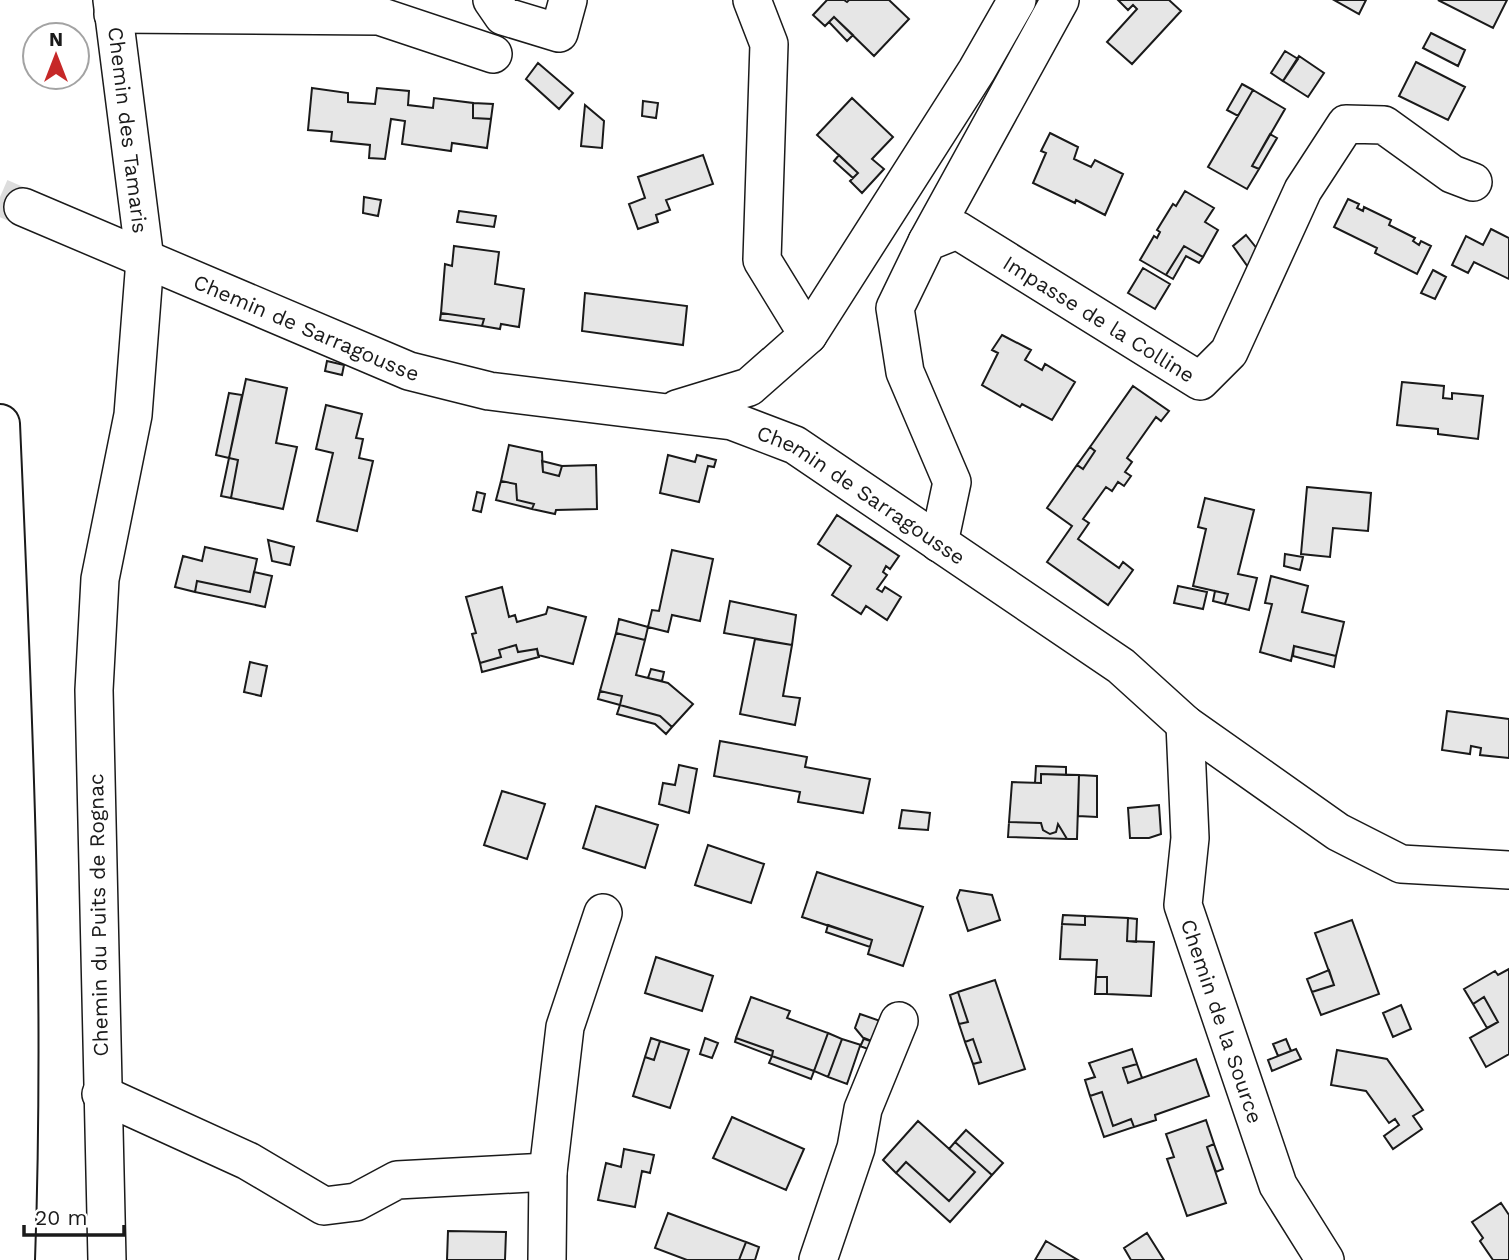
<svg xmlns="http://www.w3.org/2000/svg" width="1509" height="1260" viewBox="0 0 1509 1260" font-family="'Work Sans',sans-serif">
  <style>
    .building { fill: #e6e6e6; stroke: #1a1a1a; stroke-width: 2 }
    .lines { fill: none; stroke-linecap: round; stroke-linejoin: round }
    .minor-tunnel { stroke: #ddd; stroke-width: 37; stroke-dasharray: 37 18; stroke-linecap: butt }
    .minor-casing { stroke: #1a1a1a; stroke-width: 40 }
    .highway-casing { stroke: #1a1a1a; stroke-width: 42 }
    .minor { stroke: #fff; stroke-width: 37 }
    .highway { stroke: #fff; stroke-width: 38 }
    .labels { text-anchor: middle; dominant-baseline: central; stroke-width: 5; stroke-linejoin: round; paint-order: stroke }
    .street-label { font-size: 21px; fill: #1a1a1a; stroke: #fff }
  </style>
  <rect width="100%" height="100%" fill="#fff"/>
  <!-- building -->
  <path class="building" d="M827,0H844L847,2L849,0H889L909,19L874,56L834,17L825,26L813,15Z
    M1118,0H1169L1181,11L1132,64L1107,42L1137,9L1133,5L1128,10Z
    M1334,0H1366L1359,14Z
    M1438,0H1507L1493,28Z
    M834,17L853,35L847,41L829,22Z
    M1431,33L1465,50L1458,66L1423,48Z
    M1285,51L1298,59L1283,81L1271,73Z
    M1299,56L1324,73L1308,97L1283,81Z
    M1416,62L1465,87L1448,120L1399,96Z
    M538,63L573,93L559,109L526,79Z
    M1242,84L1253,90L1238,116L1227,110Z
    M312,88L348,93V102L375,104L377,88L409,91L408,105L433,108L434,98L473,103V118L491,119L487,148L452,143L451,151L402,144L405,121L391,119L385,159L369,158L370,145L331,141L332,132L308,130Z
    M1253,90L1285,109L1252,166L1259,169L1247,189L1208,167Z
    M852,98L893,137L872,159L884,169L862,193L850,181L858,173L817,135Z
    M643,101L658,103L656,118L642,116Z
    M473,103L493,104L491,119L473,118Z
    M585,105L604,121L602,148L581,146Z
    M1050,133L1078,147L1074,159L1091,167L1095,160L1123,174L1105,215L1076,200L1075,203L1033,183L1046,153L1041,151Z
    M1270,134L1277,138L1259,169L1252,166Z
    M703,155L713,184L666,200L670,210L656,215L658,222L638,229L629,204L645,198L638,177Z
    M839,155L858,173L853,178L834,161Z
    M1185,191L1214,208L1205,222L1218,230L1203,257L1184,246L1166,275L1140,260L1154,236L1157,238L1160,232L1157,230L1173,204L1176,206Z
    M364,197L381,200L378,216L363,213Z
    M1348,199L1359,204L1357,208L1363,211L1364,207L1391,220L1389,225L1415,238L1413,241L1419,245L1421,241L1431,246L1417,274L1375,253L1377,248L1334,227Z
    M459,211L496,216L494,227L457,222Z
    M1491,229L1509,238V279L1474,262L1468,273L1452,265L1466,236L1483,245Z
    M1246,235L1262,255L1253,274L1233,246Z
    M454,246L499,252L495,284L524,289L519,327L501,324L500,329L482,326L484,319L441,313L445,264L452,266Z
    M1184,246L1203,257L1199,263L1186,256L1173,279L1166,275Z
    M1143,268L1170,284L1155,309L1128,293Z
    M1433,270L1446,277L1435,299L1421,293Z
    M585,293L687,306L683,345L582,331Z
    M441,313L484,319L482,326L440,320Z
    M1002,335L1031,350L1025,360L1042,370L1045,364L1075,382L1052,420L1022,404L1020,407L982,385L998,353L992,350Z
    M327,361L344,365L342,375L325,371Z
    M246,379L287,388L276,443L297,447L283,509L231,498L238,460L229,458Z
    M1402,382L1444,386L1443,398L1452,399V393L1483,396L1478,439L1438,434V429L1397,425Z
    M1133,386L1169,411L1161,421L1156,417L1127,458L1132,462L1125,472L1131,476L1124,486L1118,482L1112,491L1106,487L1083,519L1089,523L1078,539L1119,568L1123,562L1133,570L1108,605L1047,562L1072,526L1047,508L1077,465L1083,469L1095,451L1090,447Z
    M229,393L242,395L229,458L216,455Z
    M326,405L362,414L356,438L363,439L359,458L373,461L357,531L317,521L333,453L316,449Z
    M509,445L542,452L543,472L559,476L562,466L596,465L597,509L556,510L555,514L532,509L534,504L517,500L516,484L501,481Z
    M1090,447L1095,451L1083,469L1077,465Z
    M668,455L695,462L697,455L716,460L714,467L708,466L699,502L660,493Z
    M229,458L238,460L231,498L221,496Z
    M542,461L562,466L559,476L543,472Z
    M501,481L516,484L517,500L534,504L532,509L496,500Z
    M1307,487L1371,493L1368,531L1333,528L1330,557L1301,554Z
    M477,492L485,494L481,512L473,510Z
    M1205,498L1254,510L1238,574L1257,578L1249,610L1225,604L1228,594L1193,586L1206,529L1198,527Z
    M837,515L899,556L890,569L886,566L883,572L887,575L877,589L882,592L885,587L901,597L887,620L866,606L861,614L832,595L851,566L818,544Z
    M268,540L294,547L290,565L272,561Z
    M205,547L257,559L250,592L197,581L195,592L175,587L183,556L202,561Z
    M672,550L713,559L700,621L672,615L668,632L648,627L652,610L659,611Z
    M1285,554L1303,557L1300,570L1284,566Z
    M254,572L272,576L265,607L195,592L197,581L250,592Z
    M1271,576L1308,586L1302,612L1344,622L1336,656L1294,646L1291,661L1260,652L1272,604L1265,603Z
    M1178,586L1207,592L1203,609L1174,603Z
    M502,587L509,617L515,615L517,622L546,614L548,607L586,617L573,664L538,655L537,649L518,652L516,645L499,650L501,657L480,663L472,634L476,633L466,597Z
    M1215,591L1228,594L1225,604L1213,601Z
    M730,601L796,615L792,645L724,633Z
    M619,619L648,627L645,640L616,633Z
    M616,633L645,640L636,675L668,683L693,704L672,727L660,716L620,705L622,696L600,691Z
    M755,639L792,645L783,696L800,698L795,725L740,714Z
    M516,645L518,652L537,649L539,657L482,672L480,663L501,657L499,650Z
    M1294,646L1336,656L1334,667L1293,656Z
    M250,662L267,666L261,696L244,692Z
    M651,669L664,672L662,681L648,678Z
    M600,691L622,696L620,705L598,699Z
    M620,705L660,716L672,727L666,734L655,724L617,714Z
    M1447,711L1509,719V758L1480,755L1481,748L1471,746L1470,754L1442,750Z
    M720,741L807,757L805,767L870,779L863,813L798,802L800,792L714,776Z
    M679,765L697,769L689,813L659,804L663,783L675,785Z
    M1036,766L1066,767V775L1041,774V783H1035Z
    M1041,774L1079,775L1077,839H1067L1058,824L1056,832L1050,834L1043,830L1041,823L1009,822L1012,782L1041,783Z
    M1079,775L1097,776V817L1078,816Z
    M502,791L545,804L527,859L484,845Z
    M1159,805L1161,834L1149,838H1130L1128,808Z
    M596,806L658,825L645,868L583,848Z
    M902,810L930,813L928,830L899,828Z
    M1009,822L1041,823L1043,830L1050,834L1056,832L1058,824L1067,839L1008,837Z
    M708,845L764,864L751,903L695,885Z
    M817,872L923,907L903,966L868,954L872,940L802,917Z
    M960,890L992,895L1000,920L968,931L957,898Z
    M1063,915L1085,916V925L1062,924Z
    M1085,916L1128,918L1127,941L1154,942L1151,996L1107,994V977H1096L1097,960L1060,959L1062,924L1085,925Z
    M1128,918L1137,919L1136,942L1127,941Z
    M1352,920L1379,994L1321,1015L1312,992L1334,985L1315,933Z
    M828,925L872,940L870,947L826,932Z
    M656,957L713,976L702,1011L645,993Z
    M1509,969V1054L1486,1067L1470,1038L1498,1022L1484,997L1473,1004L1464,989L1495,971L1498,975Z
    M1329,970L1334,985L1312,992L1307,979Z
    M1096,977H1107V994H1095Z
    M995,980L1025,1069L979,1084L973,1064L981,1062L973,1039L965,1042L959,1024L968,1022L958,992Z
    M958,992L968,1022L959,1024L950,995Z
    M751,997L790,1011L787,1018L828,1033L814,1071L772,1056L773,1051L736,1038Z
    M1484,997L1498,1022L1487,1028L1473,1004Z
    M1401,1005L1411,1029L1393,1037L1383,1013Z
    M860,1014L889,1024L882,1045L864,1039L855,1028Z
    M828,1033L842,1039L828,1077L814,1071Z
    M651,1038L660,1041L654,1060L645,1057Z
    M705,1038L718,1043L712,1058L700,1054Z
    M736,1038L773,1051L772,1056L735,1042Z
    M864,1038L882,1045L879,1053L860,1046L847,1084L828,1077L842,1039L861,1045Z
    M973,1039L981,1062L973,1064L965,1042Z
    M1286,1039L1291,1051L1278,1056L1273,1044Z
    M660,1041L689,1050L670,1108L633,1096L645,1057L654,1060Z
    M1132,1049L1137,1064L1123,1068L1128,1083L1196,1059L1209,1096L1155,1115L1156,1120L1134,1127L1131,1119L1113,1126L1102,1092L1090,1096L1085,1080L1095,1077L1089,1063Z
    M1296,1049L1301,1059L1272,1071L1268,1060Z
    M1337,1050L1387,1059L1423,1110L1413,1116L1422,1129L1393,1149L1384,1136L1399,1125L1395,1119L1389,1123L1366,1091L1331,1085Z
    M772,1056L814,1071L811,1079L769,1063Z
    M1137,1064L1142,1078L1128,1083L1123,1068Z
    M1102,1092L1113,1126L1131,1119L1134,1127L1104,1137L1090,1096Z
    M732,1117L804,1149L786,1190L713,1158Z
    M1206,1120L1214,1144L1207,1147L1226,1203L1187,1216L1167,1159L1174,1157L1166,1134Z
    M918,1121L975,1172L949,1201L906,1162L896,1173L883,1160Z
    M966,1130L1003,1163L992,1175L955,1142Z
    M955,1142L992,1175L950,1222L896,1173L906,1162L949,1201L975,1172L949,1149Z
    M1214,1144L1223,1169L1216,1172L1207,1147Z
    M624,1149L654,1155L650,1173L642,1171L635,1207L598,1200L606,1163L621,1167Z
    M1501,1203L1509,1215V1260H1493L1480,1241L1483,1238L1472,1222Z
    M668,1213L746,1242L739,1260H687L655,1248Z
    M448,1231L506,1232L505,1260H447Z
    M1147,1233L1164,1260H1131L1124,1248Z
    M1046,1241L1078,1260H1035Z
    M746,1242L759,1247L755,1260H739Z"/>
  <g class="lines">
    <!-- minor-tunnel -->
    <path class="minor-tunnel" d="M0,197L23,207"/>
    <defs>
      <g id="minor">
        <path d="M492,0L503,16L559,33L568,0"/>
        <path d="M752,0L769,44L762,260L808,335"/>
        <path d="M113,14L379,16L493,54"/>
        <path id="s1" d="M23,207L409,371L489,391L732,421L795,445L1121,666L1185,724L1338,832L1401,864L1509,870"/>
        <path d="M927,242L1060,0"/>
        <path d="M677,409L749,387L808,335L977,70L1017,0"/>
        <path id="s2" d="M939,543L952,482L905,372L895,308L927,242L957,230L1200,381L1229,352L1303,190L1346,124L1384,125L1452,174L1473,182"/>
        <path id="s3" d="M1185,724L1190,838L1183,905L1278,1185L1325,1260"/>
        <path d="M101,1094L248,1161L324,1206L356,1202L397,1180L548,1172"/>
        <path d="M107,1260L94,690L100,579L133,415L145,260L112,0"/>
        <path d="M547,1260L548,1172L565,1027L603,913"/>
        <path d="M818,1260L856,1148L863,1109L899,1021"/>
      </g>
      <path id="highway" d="M0,424C12,703 25,982 15,1260"/>
    </defs>
    <!-- minor casing -->
    <use href="#minor" class="minor-casing"/>
    <!-- highway casing -->
    <use href="#highway" class="highway-casing"/>
    <!-- minor -->
    <use href="#minor" class="minor"/>
    <!-- highway -->
    <use href="#highway" class="highway"/>
  </g>
  <g class="labels">
    <!-- street labels -->
    <g class="street-label">
      <text transform="translate(128 130) rotate(83)">Chemin des Tamaris</text>
      <text stroke="none"><textPath href="#s2" startOffset="520">Impasse de la Colline</textPath></text>
      <text stroke="none"><textPath href="#s1" startOffset="308">Chemin de Sarragousse</textPath></text>
      <text stroke="none"><textPath href="#s1" startOffset="896">Chemin de Sarragousse</textPath></text>
      <text transform="translate(98 915) rotate(-91)">Chemin du Puits de Rognac</text>
      <text stroke="none"><textPath href="#s3" startOffset="304">Chemin de la Source</textPath></text>
    </g>
  </g>
  <!-- north arrow -->
  <g transform="translate(56 56)"><circle r="33" fill="#ffffff" stroke="#a3a3a3" stroke-width="2"/>
  <path d="M0-5L12 26L0 18L-12 26Z" fill="#c62828"/>
  <text y="-10" font-size="19" font-weight="bold" text-anchor="middle" fill="#1a1a1a">N</text>
  </g>
  <!-- scale -->
  <path d="M24 1225v10h100v-10" fill="none" stroke="#1a1a1a" stroke-width="3.5"/>
  <text x="35" y="1225" font-size="21" fill="#1a1a1a" stroke="#ffffff" stroke-width="5" paint-order="stroke">20 m</text>
</svg>
